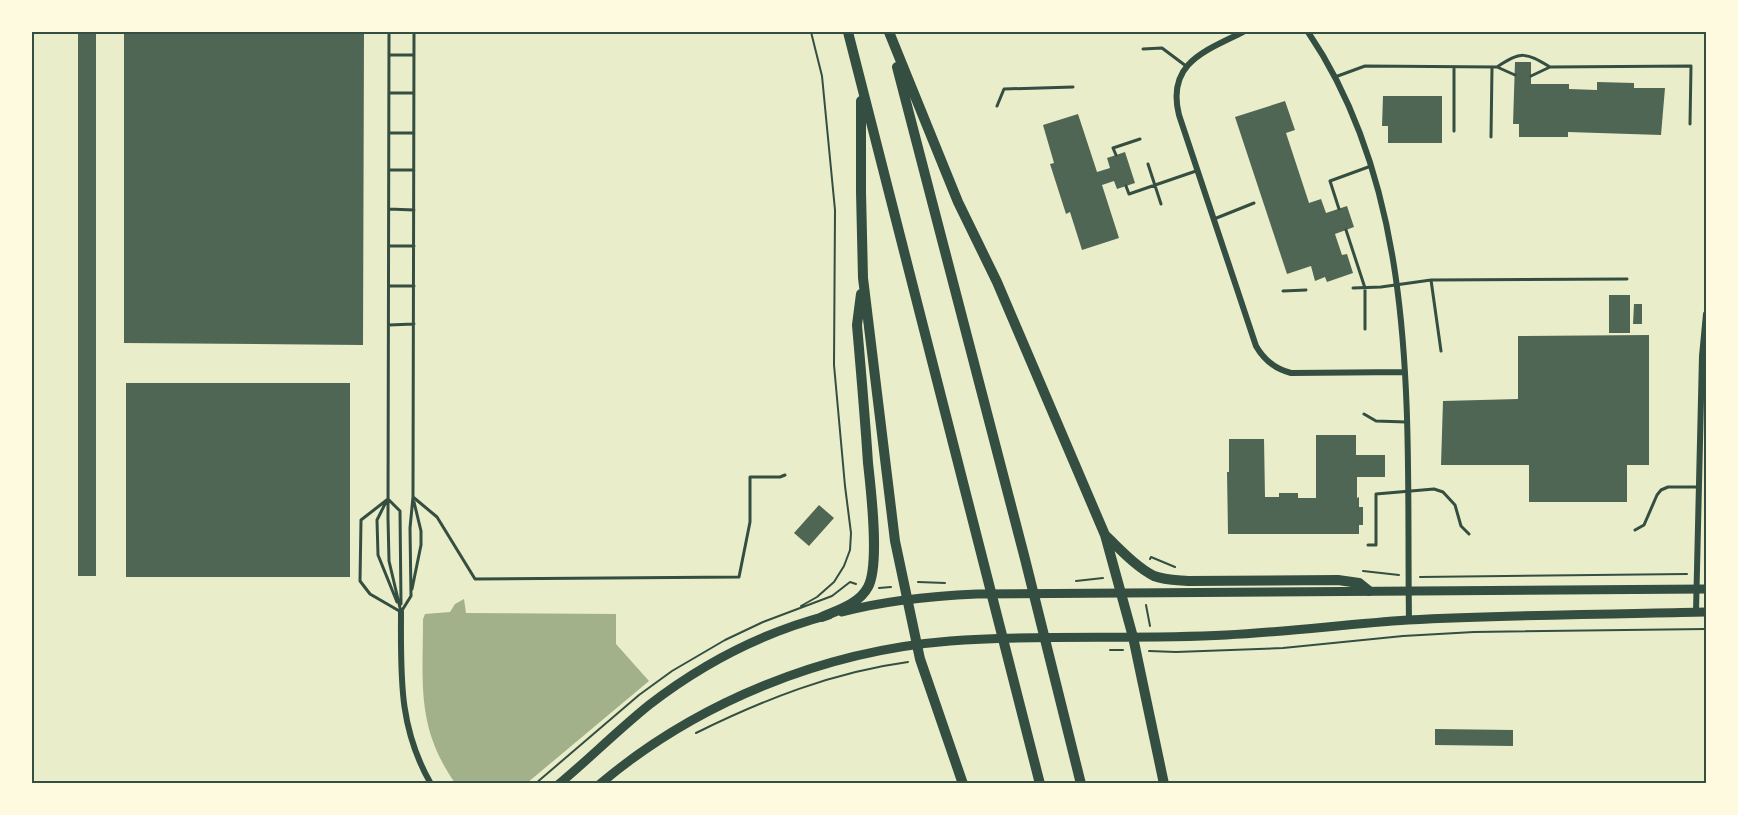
<svg xmlns="http://www.w3.org/2000/svg" width="1738" height="815" viewBox="0 0 1738 815" font-family="'PT Sans',sans-serif">
  <style>
    .water { fill: #a3b18a }
    .building { fill: #4f6655 }
    .lines { fill: none; stroke-linecap: round; stroke-linejoin: round }
    .path { stroke: #344e41; stroke-width: 2 }
    .service { stroke: #344e41; stroke-width: 3 }
    .minor { stroke: #344e41; stroke-width: 6 }
    .secondary { stroke: #344e41; stroke-width: 9 }
    .primary { stroke: #344e41; stroke-width: 10 }
    .neatline { fill: none; stroke: #344e41; stroke-width: 2 }
  </style>
  <rect width="100%" height="100%" fill="#e9edc9"/>
  <!-- water -->
  <path class="water" d="M464,599L466,613L616,614V644L649,681L527,783H455C416,727 423,684 423,619L425,614L450,612L455,604Z"/>
  <!-- building -->
  <path class="building" d="M78,32H96V576H78Z
    M124,32H364L363,345L124,343Z
    M1515,62H1531V84H1569V89L1597,90V82L1634,83V88H1665L1661,135L1568,132V137H1519V124H1513Z
    M1383,96H1442V143H1388V126H1382Z
    M1285,101L1295,130L1286,133L1309,203L1321,199L1326,213L1347,206L1354,227L1335,234L1342,255L1347,254L1353,273L1327,282L1325,277L1315,281L1311,266L1287,274L1235,117Z
    M1078,114L1097,172L1110,168L1107,158L1125,152L1135,183L1117,189L1114,181L1102,185L1119,238L1082,250L1070,212L1066,214L1050,164L1054,163L1043,125Z
    M1609,295H1630V333H1609Z
    M1634,304H1642V324H1633Z
    M1649,335V465H1627V502H1529V465H1441L1443,401L1518,399V336Z
    M126,383H350V577H126Z
    M1316,435H1356V455H1385V477H1357V498L1359,497V507H1363V525H1359V534H1228L1227,472H1229V439H1264L1265,497H1279V493H1298V498H1316Z
    M819,505L834,518L809,546L794,533Z
    M1435,729L1513,730V746L1435,745Z"/>
  <g class="lines">
    <!-- path -->
    <path class="path" d="M1150,559L1151,557L1175,567
      M1363,571L1399,575
      M1420,577L1687,574
      M1076,581L1103,578
      M918,582L945,583
      M879,588L891,587
      M1146,605L1150,626
      M801,606L817,597L834,582L844,566L850,550L851,533L845,486L834,365L835,210L822,76L811,32
      M1110,650H1123
      M1149,651L1176,652L1283,648L1403,636L1474,632L1706,629
      M696,733C763,700 833,672 908,662
      M535,784L639,695L672,671L725,640L763,622L832,596L850,582L856,584"/>
    <!-- service -->
    <path class="service" d="M389,32L388,518L389,561L401,612
      M1143,49L1162,48L1186,66
      M389,55H414
      M1454,67V131
      M1497,67C1521,51 1525,52 1550,67
      M1531,76L1550,67L1691,66L1690,124
      M1335,77L1365,66L1497,67L1515,75
      M389,93H414
      M997,106L1004,89L1073,87
      M389,133H414
      M1491,137L1492,67
      M1116,155L1113,148L1140,139
      M1148,164L1161,204
      M389,170H414
      M1126,186L1129,194L1196,171
      M389,209L414,210
      M1339,209L1330,181L1371,166
      M1214,219L1254,203
      M1346,230L1365,288V329
      M389,246H414
      M1431,280L1441,351
      M389,286H414
      M1353,288L1381,287L1431,280L1627,279
      M1283,291L1306,290
      M389,325L414,324
      M1364,414L1376,421L1406,422
      M413,497L437,517L475,579L739,577L750,522V477H780L785,475
      M388,499L361,520L360,581L370,594L401,612
      M388,499L400,511L401,604
      M387,500L377,520L378,555L397,602
      M1635,530L1644,525L1657,495L1661,490L1668,487H1698
      M1368,545H1376V494L1434,489L1443,492L1455,505L1461,526L1469,534
      M412,589L421,545V531L414,502
      M401,612L411,596L410,528L413,497L414,32"/>
    <!-- minor -->
    <path class="minor" d="M1243,32C1205,51 1166,63 1179,115L1256,346C1264,360 1275,369 1291,373L1405,372
      M1308,32C1423,201 1406,425 1409,620
      M401,612C401,675 398,727 431,784
      M1696,612L1702,356L1706,314"/>
    <!-- secondary -->
    <path class="secondary" d="M842,612C887,600 932,596 977,594L1706,589
      M559,784C590,758 618,730 649,705C702,664 764,632 829,615
      M600,784C697,702 824,651 950,641C1042,634 1134,640 1226,635C1287,632 1347,624 1408,620C1507,615 1607,614 1706,612"/>
    <!-- primary -->
    <path class="primary" d="M848,32L1040,784
      M889,32L958,202L997,282L1105,535L1133,637L1164,784
      M897,67L1025,559L1081,784
      M861,101V192L863,278L895,541L920,659L963,784
      M1105,535C1120,549 1136,567 1154,576C1164,580 1176,580 1188,581L1338,580L1359,583L1369,591
      M822,617C838,610 859,604 868,587C880,565 871,490 868,463C865,417 861,371 857,325L861,294"/>
  </g>
  <!-- border -->
  <rect width="1738" height="815" fill="none" stroke="#fefae0" stroke-width="66"/>
  <rect x="33" y="33" width="1672" height="749" class="neatline"/>
</svg>
